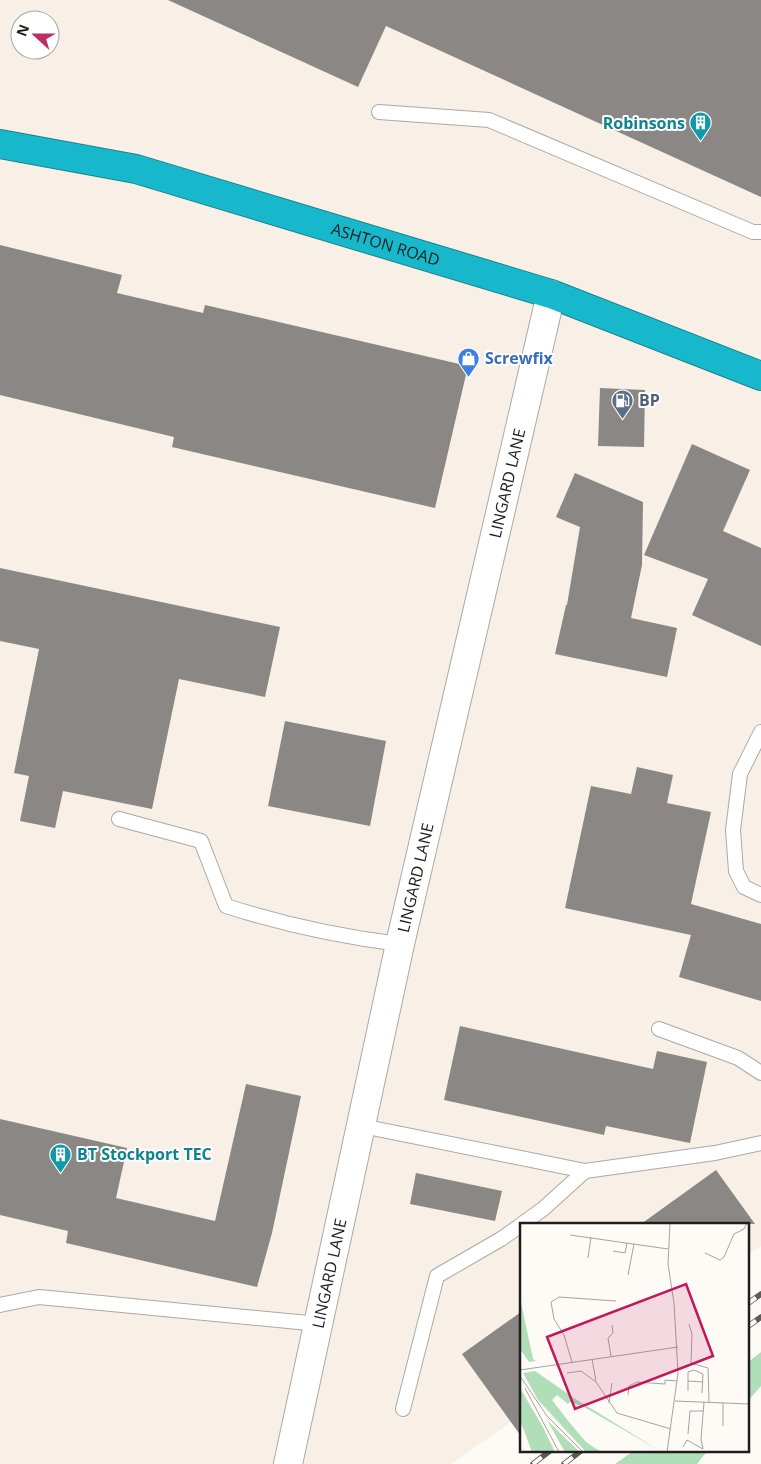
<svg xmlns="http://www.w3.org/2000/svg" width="761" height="1464" viewBox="0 0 761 1464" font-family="'Open Sans',sans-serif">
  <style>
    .built { fill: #f8efe6; fill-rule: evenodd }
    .green { fill: #b0deb8 }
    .building { fill: #8a8784 }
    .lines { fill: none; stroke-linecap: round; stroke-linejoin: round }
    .lane-casing { stroke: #aca9a5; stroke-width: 16 }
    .secondary-casing { stroke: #aca9a5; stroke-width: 30 }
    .highway-casing { stroke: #1a828e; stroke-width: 30 }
    .lane { stroke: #fff; stroke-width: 14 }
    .secondary { stroke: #fff; stroke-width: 28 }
    .highway { stroke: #17b8cb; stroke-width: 28 }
    .rail-casing { stroke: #5d5b59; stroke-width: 5.5 }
    .rail { stroke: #fff; stroke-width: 4; stroke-dasharray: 11; stroke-linecap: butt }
    .labels { text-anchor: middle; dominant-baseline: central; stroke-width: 4; stroke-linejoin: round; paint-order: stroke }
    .culture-label { font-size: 16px; font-weight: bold; fill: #0d838f; stroke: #fff; text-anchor: end }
    .street-label { font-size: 16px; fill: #201e1d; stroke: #fff }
    .shop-label { font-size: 16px; font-weight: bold; fill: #366cbe; stroke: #fff; text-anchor: start }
    .service-label { font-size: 16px; font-weight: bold; fill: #4e5e75; stroke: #fff; text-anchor: start }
    .inset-road { fill: none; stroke: #a5a3a0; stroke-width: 1 }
    .view { fill: #c2185b; fill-opacity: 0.15; stroke: #c2185b; stroke-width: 2.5 }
    .inset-edge { fill: none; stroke: #201e1d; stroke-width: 2.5 }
  </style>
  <rect width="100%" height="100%" fill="#fefbf7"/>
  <!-- built -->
  <path class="built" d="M0,0H761V1246L747,1255V1224H521V1415L451,1464H0ZM20,20H50V50H20Z"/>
  <!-- green -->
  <path class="green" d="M761,1352V1386L747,1402V1363Z
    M635,1450H708L697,1464H615Z"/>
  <!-- building -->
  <path class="building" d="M168,0H761V197L386,26L358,87Z
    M0,245L122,275L117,293L203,313L205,305L468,366L435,508L172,447L174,437L0,395Z
    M600,388L645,390L644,447L598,446Z
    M692,444L750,470L723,531L761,548V646L692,615L708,579L644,555Z
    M575,473L643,502L642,565L631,618L677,628L667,677L555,654L566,605H567L580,527L556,517Z
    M0,568L280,627L265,697L179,679L152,809L63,791L55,828L20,821L29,776L14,773L39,649L0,641Z
    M285,721L386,741L370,826L268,806Z
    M637,767L673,775L667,803L711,812L691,904L761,924V1001L679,977L691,935L565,908L591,786L631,794Z
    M460,1026L653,1069L657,1051L707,1062L690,1143L606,1126L604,1135L444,1100Z
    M246,1084L301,1096L272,1233L257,1287L66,1243L68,1231L0,1215V1119L127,1148L116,1198L215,1221Z
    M716,1170L755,1224H641Z
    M416,1173L502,1191L495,1221L410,1204Z
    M521,1312V1436L462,1354Z"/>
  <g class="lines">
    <defs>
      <path id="lane" d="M379,112L489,120L753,232H761
        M761,732L740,774L733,830L736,871L744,887L761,895
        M119,819L201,841L226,906C282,924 342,937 400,944
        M659,1029L738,1058L761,1073
        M362,1126L585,1171
        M522,1224L543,1209L585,1171L715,1153L761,1143
        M0,1305L39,1297L319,1324
        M403,1409L437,1276L501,1239L521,1225"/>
      <g id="secondary">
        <path id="s1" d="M288,1464L400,944L551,294"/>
      </g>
      <g id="highway">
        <path id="s2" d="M0,144L136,169L551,294L761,376"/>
      </g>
    </defs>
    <!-- lane casing -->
    <use href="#lane" class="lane-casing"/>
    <!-- secondary casing -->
    <use href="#secondary" class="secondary-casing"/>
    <!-- highway casing -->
    <use href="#highway" class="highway-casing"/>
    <!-- lane -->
    <use href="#lane" class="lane"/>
    <!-- secondary -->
    <use href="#secondary" class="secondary"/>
    <!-- highway -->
    <use href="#highway" class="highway"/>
    <defs>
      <path id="rail" d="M747,1304L761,1294
        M747,1327L761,1317
        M533,1464L551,1450
        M564,1464L582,1450"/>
    </defs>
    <!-- rail casing -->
    <use href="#rail" class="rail-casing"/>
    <!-- rail -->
    <use href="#rail" class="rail"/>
  </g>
  <!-- icons -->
  <defs>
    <symbol id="building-pin" viewBox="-11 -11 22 30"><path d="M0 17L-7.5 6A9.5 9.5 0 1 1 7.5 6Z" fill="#0f9aa8" stroke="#fff"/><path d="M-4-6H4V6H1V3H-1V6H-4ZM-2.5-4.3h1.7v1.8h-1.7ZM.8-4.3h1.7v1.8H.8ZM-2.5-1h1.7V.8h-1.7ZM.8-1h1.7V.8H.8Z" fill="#fff"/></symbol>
    <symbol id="shop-pin" viewBox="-11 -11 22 30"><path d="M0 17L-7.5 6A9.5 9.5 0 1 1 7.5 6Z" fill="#3f7fe0" stroke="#fff"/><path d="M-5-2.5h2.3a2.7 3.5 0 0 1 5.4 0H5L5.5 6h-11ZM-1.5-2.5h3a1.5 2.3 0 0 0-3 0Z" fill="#fff"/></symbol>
    <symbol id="fuel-pin" viewBox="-11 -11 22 30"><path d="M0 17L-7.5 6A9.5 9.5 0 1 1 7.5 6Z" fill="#5c6f8a" stroke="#fff"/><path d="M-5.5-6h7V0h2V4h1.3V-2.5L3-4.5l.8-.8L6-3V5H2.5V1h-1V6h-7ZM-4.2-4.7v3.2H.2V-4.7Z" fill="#fff"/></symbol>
  </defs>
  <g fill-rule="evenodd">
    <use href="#building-pin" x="688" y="110" width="25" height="34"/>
    <use href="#shop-pin" x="456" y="346" width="25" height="34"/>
    <use href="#fuel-pin" x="610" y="388" width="25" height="34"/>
    <use href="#building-pin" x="48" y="1142" width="25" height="34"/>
  </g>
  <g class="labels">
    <!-- culture labels -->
    <g class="culture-label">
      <text x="685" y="123">Robinsons</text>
      <text x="77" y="1154" text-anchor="start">BT Stockport TEC</text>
    </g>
    <!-- street labels -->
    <g class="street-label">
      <text stroke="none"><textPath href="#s2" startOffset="399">ASHTON ROAD</textPath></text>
      <text stroke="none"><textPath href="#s1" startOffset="1005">LINGARD LANE</textPath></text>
      <text stroke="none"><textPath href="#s1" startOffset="600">LINGARD LANE</textPath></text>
      <text stroke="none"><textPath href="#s1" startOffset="195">LINGARD LANE</textPath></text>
    </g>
    <!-- shop labels -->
    <g class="shop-label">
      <text x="485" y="358">Screwfix</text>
    </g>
    <!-- service labels -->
    <g class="service-label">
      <text x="639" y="400">BP</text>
    </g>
  </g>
  <!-- overview -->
  <g transform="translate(520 1223)">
    <rect width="229" height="229" fill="#fefbf7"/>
    <path d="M0,75L13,136L16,138L9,139L0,126ZM15,148L54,175L142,229L64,184L50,179L48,181L37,172L32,177L49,199L66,219L81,229H66L18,177L3,150ZM0,165L24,206L35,229H12L0,197ZM27,197L47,217L60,229H45Z" fill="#b0deb8"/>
    <path class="inset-road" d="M50,12L148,26M93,28L105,30L107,20M185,30L200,37L204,34L214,11L224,6L227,0M68,35L71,14M108,52L114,21M169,101L172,111L171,140L188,145L189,179M91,133L88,115L93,110L92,102M72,136L76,158M52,139L44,112L34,96L31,79L39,74L96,78M0,147L158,124M47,150L61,148L76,159L97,190L151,206M0,153L27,193L63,229M168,158L183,159M5,165L39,229M168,168V149L174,147L183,151L182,170M108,172L109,163L117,159L145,161V157L157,158M155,178L229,181M89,180L92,160M203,203V180M168,211L170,188H183M163,224L167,217L183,226M183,226L181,216L184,179M147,229L158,150L154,80L148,41L150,0"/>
    <path class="view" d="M166,61L193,133L55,186L27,114Z"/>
    <rect width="229" height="229" class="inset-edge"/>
  </g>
  <!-- north arrow -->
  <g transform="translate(35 35) rotate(291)"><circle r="24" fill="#ffffff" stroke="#a6a5a5"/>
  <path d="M0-4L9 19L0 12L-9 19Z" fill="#bb2f62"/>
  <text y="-8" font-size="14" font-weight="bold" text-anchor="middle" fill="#201e1d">N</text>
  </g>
</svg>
